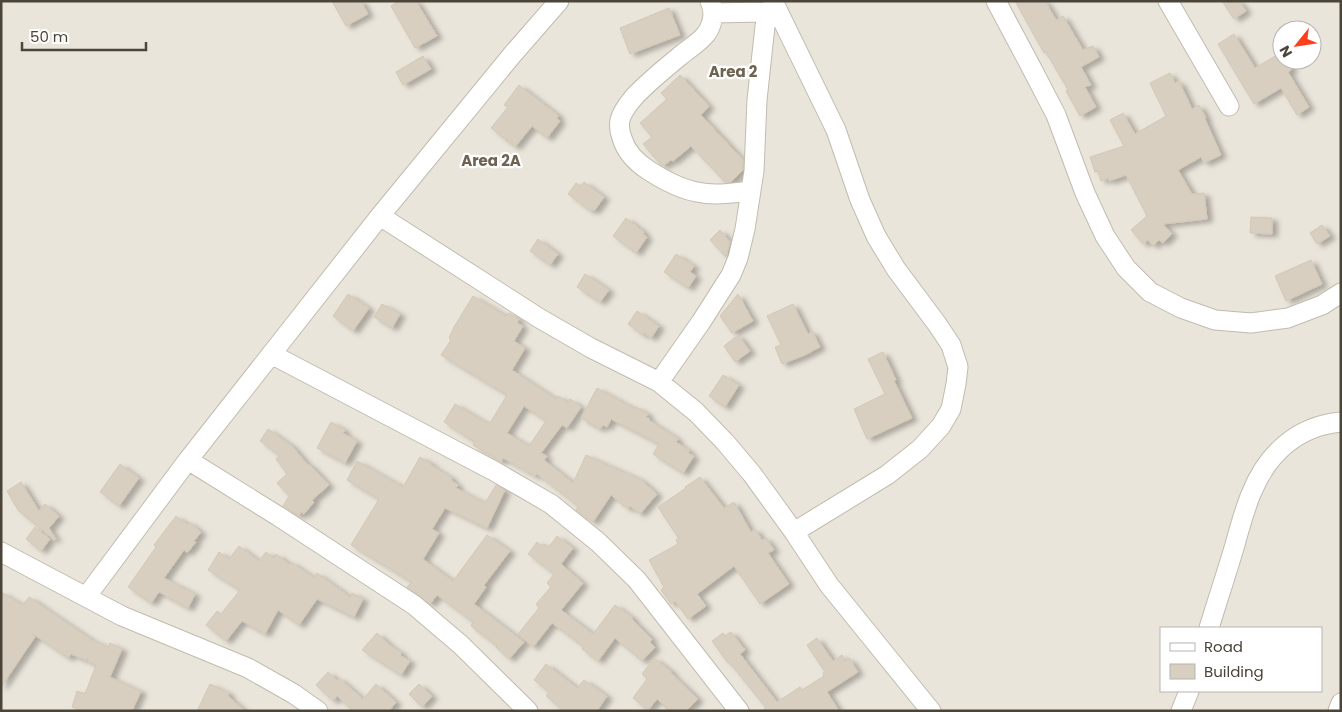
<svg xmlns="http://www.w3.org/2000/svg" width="1342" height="712" viewBox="0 0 1342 712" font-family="Poppins,sans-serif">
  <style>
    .residential { fill: #eae5da; fill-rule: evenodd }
    .building { fill: #d8cfc1; stroke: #d3c7b4; fill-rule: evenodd; filter: url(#shadow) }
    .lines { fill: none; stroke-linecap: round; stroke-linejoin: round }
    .minor-casing { stroke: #c2bbae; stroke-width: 21 }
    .minor { stroke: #fff; stroke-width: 19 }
    .labels { text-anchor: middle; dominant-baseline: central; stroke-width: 4.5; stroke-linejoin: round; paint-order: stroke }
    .quarter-label { font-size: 15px; font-weight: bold; fill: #6e6250; stroke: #fff }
  </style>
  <defs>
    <filter id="shadow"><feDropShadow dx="5.5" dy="3" stdDeviation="2.5" flood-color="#0004"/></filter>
  </defs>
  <rect width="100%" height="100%" fill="#f6f3ec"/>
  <!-- residential -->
  <path class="residential" d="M1,1H1341V711H1ZM1282,30H1312V60H1282ZM1161,628H1321V691H1161Z"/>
  <!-- building -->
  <path class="building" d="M332,1H361L368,14L346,26Z
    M399,1H416L437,36L415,48L391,6Z
    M1015,1H1045L1056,20L1063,16L1083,50L1093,46L1099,57L1081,67L1091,85L1085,87L1096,107L1080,116L1066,91L1068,90L1046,52L1044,53Z
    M1222,1H1239L1246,11L1234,19Z
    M669,8L680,35L630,54L620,28Z
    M1234,34L1255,68L1282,52V60H1287L1292,69L1288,72L1309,107L1297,115L1281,88L1254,104L1218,44Z
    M423,56L431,69L403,85L396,72Z
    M1170,73L1175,83L1179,81L1192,109L1199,105L1206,118L1205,119L1221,155L1204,163L1201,157L1178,170L1192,194L1204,193L1207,219L1163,224L1172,234L1163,243L1159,240L1153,246L1148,240L1143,244L1131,230L1147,216L1126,175L1109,181L1108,178L1101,181L1098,171L1095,172L1090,157L1124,146L1110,120L1123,113L1135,134L1166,116L1150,83Z
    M680,75L709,106L701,115L743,160V170L731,182H725L691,146L673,161L671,160L663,166L660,164L643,144L652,137L640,123L667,99L661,93Z
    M519,85L559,116L556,118L560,121L547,138L532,126L515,147L491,128L508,107L504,105Z
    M584,182L604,197L595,210H589L568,194L576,183L581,186Z
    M1251,217L1272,218V234L1250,233Z
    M626,218L644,232L643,234L647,237L636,253L613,236Z
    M1322,225L1330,236L1317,244L1310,233Z
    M720,230L730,242L726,257L710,240Z
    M538,239L558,254L550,265L530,251Z
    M676,254L694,266L690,272L696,276L688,288L664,272Z
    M1311,260L1322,284L1286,301L1275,276Z
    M585,274L609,290L600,302L577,287Z
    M348,294L369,308L353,331L333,316Z
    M738,294L753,321L732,333L720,316Z
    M473,296L506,316L509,313L519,319L517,323L523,326L514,341L525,348L512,370L556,399L558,396L568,403L570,399L581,407L567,428L562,425L541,453L547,456L544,460L573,483L586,455L640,479L657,494L640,514L630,506L628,509L611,495L593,522L576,510L578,506L537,474L535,476L503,458L501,462L473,445L475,442L444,422L455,404L486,423L487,421L490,423L507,395L441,355L451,340L449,338L454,327ZM524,406L546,421L529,446L507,433Z
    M382,304L400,314L392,328L374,317Z
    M793,304L808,334L812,331L820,347L805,355L782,364L775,347L781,345L767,316Z
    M637,311L659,326L651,338L644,333L643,335L628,324Z
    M738,335L750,351L735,362L724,346Z
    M883,352L896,380L894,381L912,418L867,439L854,409L885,394L868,359Z
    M723,375L739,385L725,407L709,396Z
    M597,388L635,409L636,407L648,414L646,417L650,419L649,420L678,439L676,442L690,451L688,453L694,456L683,473L653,454L659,444L611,419L607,427L603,425L600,429L581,418Z
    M331,422L345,430L343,433L357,441L345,463L317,448Z
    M268,429L292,446L308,465L309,464L329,485L312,500L314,502L304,514L301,512L299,516L283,506L289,496L277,483L287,474L276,459L280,456L260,441Z
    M420,457L432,464L431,465L452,478L451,480L458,485L456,488L485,503L496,485L505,490L487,528L445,508L432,529L439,533L423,559L453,581L487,535L510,551L484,585L486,587L474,604L524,642L509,659L496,647L497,646L471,626L473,622L437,595L430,604L407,587L412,582L351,545L379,499L347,480L357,461L403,487Z
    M120,464L139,478L119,506L100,492Z
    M700,477L724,508L734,502L751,532L755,529L762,540L766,538L774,550L768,553L789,584L760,604L734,566L697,594L706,606L688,619L675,601L671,604L661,590L664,587L649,560L678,544L676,540L679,539L658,507L686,488L685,487Z
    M21,482L39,511L45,504L59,516L49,528L56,539L54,540L18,510L7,491Z
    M176,516L187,524L189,522L201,532L194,541L196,542L187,553L184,550L164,578L195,594L188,608L159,592L151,603L128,587L156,547L154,545Z
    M35,527L50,539L41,551L26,539Z
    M557,536L573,548L561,564L583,583L561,610L593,634L615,605L633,618L632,619L652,639L650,642L655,647L642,661L615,638L598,661L582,649L584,647L552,623L533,647L518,634L539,608L536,604L551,587L547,583L554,574L528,554L537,542L542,546L544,544L549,547Z
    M239,546L259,561L266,552L274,558L276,554L289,564L291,562L314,578L317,573L350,597L352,593L363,599L354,617L317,599L299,625L278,610L265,634L242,621L226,641L206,625L217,611L221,614L240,590L208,570L219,552L229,559Z
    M1,592L23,605L29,597L92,640L109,647L110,643L122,649L110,677L141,691L132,711H83L72,707L77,691L85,694L96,665L87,661L88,658L85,660L71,654L68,658L33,634L35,637L1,687Z
    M731,632L745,650L740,654L777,702L800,687L802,690L824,676L823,673L825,672L807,645L817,638L833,661L842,655L845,661L849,658L858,672L827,692L839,711H762L766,708L729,662L728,663L712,641L723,633L725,636Z
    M377,633L391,646L402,653L400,655L410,661L401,675L362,650Z
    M654,658L672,672L671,673L698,699L686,711H669L657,699L648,710L633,698L647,679L642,674Z
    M546,664L577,688L584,680L607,696L597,711H564L546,696L549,692L534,680Z
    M328,672L337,680L339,678L363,699L376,684L396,702L389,711H353L337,696L333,701L316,685Z
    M210,684L229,693L228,696L245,711H197Z
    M419,684L432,696L422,707L409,694Z"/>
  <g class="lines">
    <defs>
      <path id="minor" d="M710,1C715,12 713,24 706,34C699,43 688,49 680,56C664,69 648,82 634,97C629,103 622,111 620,120C619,125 620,133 622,138C626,152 636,162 648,170C662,179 680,189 697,192C714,196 733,193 750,191
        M773,1L836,130L860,200L876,236L896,269L937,324L951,345L958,367L956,384L951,409L941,426L920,449L887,475L794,532
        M996,1L1030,65L1056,115L1085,193L1105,236L1126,268L1150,292L1181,308L1215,320L1251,323L1288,318L1322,305L1341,293
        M1168,1L1229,106
        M713,13L769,12
        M380,216L539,318L591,348L659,382L696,412L725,442L752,474L794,532L829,585L931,711
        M271,354L494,471L551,504L598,542L637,580L739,711
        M659,382L701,322L731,275L738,258L745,229L754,171L757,100L765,26L769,12L775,1
        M188,460L278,516L414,605L461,645L528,711
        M1,552L122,616L248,668L294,694L318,711
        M86,597L188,460L380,216L512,55L559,1
        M1209,628C1217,602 1226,575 1234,548C1239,530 1244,511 1251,494C1267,454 1297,426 1341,422
        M1181,711L1189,691
        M1338,711L1341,703"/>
    </defs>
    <!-- minor casing -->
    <use href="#minor" class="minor-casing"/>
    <!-- minor -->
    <use href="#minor" class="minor"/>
  </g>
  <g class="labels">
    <!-- quarter labels -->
    <g class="quarter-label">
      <text x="733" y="71">Area 2</text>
      <text x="491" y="160">Area 2A</text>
    </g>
  </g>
  <!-- border -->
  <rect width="1342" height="712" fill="none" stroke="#4b4439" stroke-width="5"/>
  <!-- legend -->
  <rect x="1160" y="627" width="162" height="65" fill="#ffffff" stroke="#b7b4b0"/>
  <rect x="1170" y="643" width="25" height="8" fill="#ffffff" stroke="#b7b4b0"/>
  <text x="1204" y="652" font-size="15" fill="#4b4439">Road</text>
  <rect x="1170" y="664" width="25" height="15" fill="#d8cfc1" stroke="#b7b4b0"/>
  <text x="1204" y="677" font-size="15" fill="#4b4439">Building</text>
  <!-- north arrow -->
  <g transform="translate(1297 45) rotate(240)"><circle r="24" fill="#ffffff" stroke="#b7b4b0"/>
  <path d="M0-4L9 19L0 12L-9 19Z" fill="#fc3f1d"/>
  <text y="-8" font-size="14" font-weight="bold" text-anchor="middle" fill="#4b4439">N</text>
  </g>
  <!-- scale -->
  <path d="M22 42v8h124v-8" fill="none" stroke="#4b4439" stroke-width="2.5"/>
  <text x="30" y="42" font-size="15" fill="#4b4439" stroke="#ffffff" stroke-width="4" paint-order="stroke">50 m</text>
</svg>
